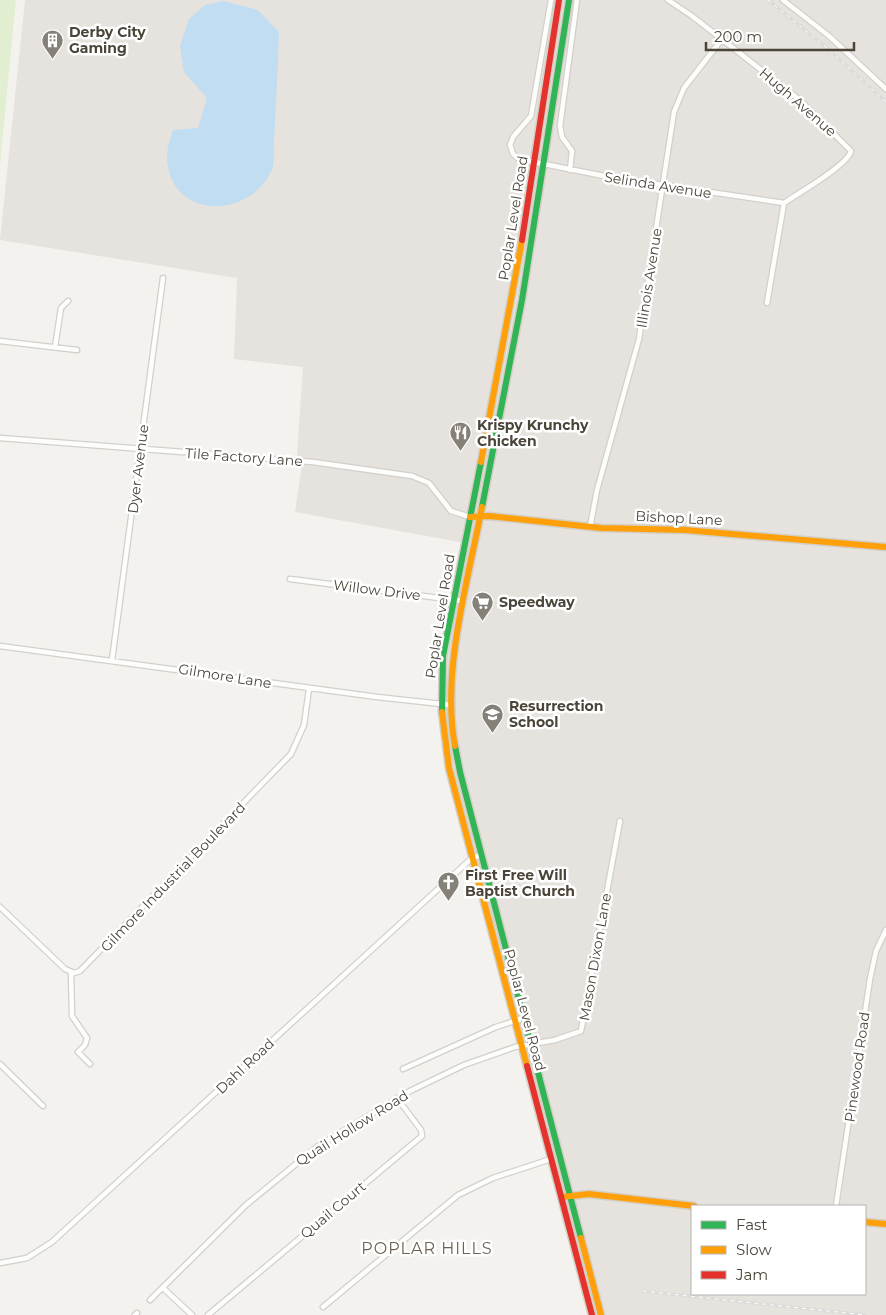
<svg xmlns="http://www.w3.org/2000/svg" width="886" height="1315" viewBox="0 0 886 1315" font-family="Montserrat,sans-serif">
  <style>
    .industrial { fill: #e6e2de; fill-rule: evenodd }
    .green { fill: #e1eecf }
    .parking { fill: #e6e3df }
    .water { fill: #c0ddf1 }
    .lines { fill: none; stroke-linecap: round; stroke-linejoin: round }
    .street-casing { stroke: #d2d0cb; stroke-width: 7 }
    .fast-casing { stroke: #d3cfc5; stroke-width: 9 }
    .slow-casing { stroke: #d3cfc5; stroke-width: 9 }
    .jam-casing { stroke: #d3cfc5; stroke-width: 9 }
    .street { stroke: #fdfdfc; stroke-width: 4.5 }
    .fast { stroke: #30b455; stroke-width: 6 }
    .slow { stroke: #ff9f0a; stroke-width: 6 }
    .jam { stroke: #e5322d; stroke-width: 6 }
    .rail-casing { stroke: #dbdbda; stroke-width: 3 }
    .rail { stroke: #fff; stroke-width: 1; stroke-dasharray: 4; stroke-linecap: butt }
    .labels { text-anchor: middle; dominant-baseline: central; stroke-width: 5; stroke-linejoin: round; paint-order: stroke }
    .poi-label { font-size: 14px; font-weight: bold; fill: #4b4439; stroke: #fff; text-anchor: start }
    .street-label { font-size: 14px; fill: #4b4439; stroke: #fff }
    .quarter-label { font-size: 16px; letter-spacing: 1px; fill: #6e6250; stroke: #fff }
  </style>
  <rect width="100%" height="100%" fill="#f4f2ee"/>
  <!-- industrial -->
  <path class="industrial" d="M25,0H886V1315H596L535,1080L522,1046L445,743L443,656L465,543L295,512L302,465L297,454L303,367L234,359L237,278L0,240ZM692,1206H865V1294H692Z"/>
  <!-- green -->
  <path class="green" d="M0,0H16L0,164Z"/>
  <!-- parking -->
  <path class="parking" d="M28,0H128L127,13L105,12L94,122L84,123L83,142L96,144L145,244L130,239L91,160L85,236L5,225Z"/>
  <!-- water -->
  <path class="water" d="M223,1L258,10L279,32C278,68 276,103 274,139C273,148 275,162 272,170C248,222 168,219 167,156C167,148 171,138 173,130L198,128L207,98L184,72L180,46L189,19L205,5Z"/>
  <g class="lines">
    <defs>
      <path id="street" d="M551,0L531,116L513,137L510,145L513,154L519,159L609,177L784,203
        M668,0L692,16L801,101L851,151C848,165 797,194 784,203L767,303
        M783,0L829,36L886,89
        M570,170L572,151L562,137L560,126L577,0
        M0,341L77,350
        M55,347L61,308L68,301
        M0,438L313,462L412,476L429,483L451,511L470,517
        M590,527L597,490L639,339L674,112L684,88L722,39
        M290,579L463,601
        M0,646L377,697L451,705
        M112,660L163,278
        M0,907L65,969L74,973L80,971L291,754L304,725L309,689
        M71,972L72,1016L87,1038L85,1045L78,1052L90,1064
        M0,1064L43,1106
        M403,1069L496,1027L524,1018
        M836,1206L870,979L876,951L886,930
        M0,1263L27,1258L52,1242L472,858L482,855
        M163,1288L192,1315
        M150,1300L246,1205L318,1146L410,1091L464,1065L515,1047L555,1040L581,1031L620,821
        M323,1307L458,1195L493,1178L551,1159
        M135,1315L137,1313
        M208,1315L422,1136L421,1130L397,1098"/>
      <path id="fast" d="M482,507L522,300L569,0
        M442,712L443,656L481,462
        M455,746L460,772L581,1238"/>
      <path id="slow" d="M481,462L522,240
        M470,517L489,516L601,528L685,530L886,547
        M442,712L449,768L527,1066
        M455,746C441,672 468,581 482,507
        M562,1197L589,1194L694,1206
        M865,1222L886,1224
        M581,1238L601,1315"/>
      <path id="jam" d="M522,240L559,0
        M527,1066L592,1315"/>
    </defs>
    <!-- street casing -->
    <use href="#street" class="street-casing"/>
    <!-- fast casing -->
    <use href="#fast" class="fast-casing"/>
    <!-- slow casing -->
    <use href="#slow" class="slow-casing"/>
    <!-- jam casing -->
    <use href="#jam" class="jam-casing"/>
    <!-- street -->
    <use href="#street" class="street"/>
    <!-- fast -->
    <use href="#fast" class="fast"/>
    <!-- slow -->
    <use href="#slow" class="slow"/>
    <!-- jam -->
    <use href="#jam" class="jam"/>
    <defs>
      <path id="rail" d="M768,0L827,48L886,102
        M643,1291L865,1315"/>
    </defs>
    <!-- rail casing -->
    <use href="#rail" class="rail-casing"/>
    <!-- rail -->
    <use href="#rail" class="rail"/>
  </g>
  <!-- icons -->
  <defs>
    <symbol id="building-pin" viewBox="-11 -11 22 30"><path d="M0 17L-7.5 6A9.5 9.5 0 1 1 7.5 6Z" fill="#868178" stroke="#fff"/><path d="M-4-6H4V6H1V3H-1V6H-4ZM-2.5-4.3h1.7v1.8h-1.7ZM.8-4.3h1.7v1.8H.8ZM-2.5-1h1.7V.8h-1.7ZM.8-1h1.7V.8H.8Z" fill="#fff"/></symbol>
    <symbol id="restaurant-pin" viewBox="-11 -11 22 30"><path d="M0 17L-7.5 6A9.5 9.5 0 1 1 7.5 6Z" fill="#868178" stroke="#fff"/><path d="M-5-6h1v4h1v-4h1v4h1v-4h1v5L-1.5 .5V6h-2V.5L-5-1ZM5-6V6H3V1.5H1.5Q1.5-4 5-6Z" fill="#fff"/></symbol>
    <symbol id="supermarket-pin" viewBox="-11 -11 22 30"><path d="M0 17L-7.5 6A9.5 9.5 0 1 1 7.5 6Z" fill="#868178" stroke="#fff"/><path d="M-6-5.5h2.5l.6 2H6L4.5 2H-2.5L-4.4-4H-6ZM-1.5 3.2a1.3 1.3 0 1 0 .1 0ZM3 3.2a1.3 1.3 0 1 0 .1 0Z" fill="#fff"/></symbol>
    <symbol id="school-pin" viewBox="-11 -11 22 30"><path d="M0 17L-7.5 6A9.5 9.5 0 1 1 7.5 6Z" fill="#868178" stroke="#fff"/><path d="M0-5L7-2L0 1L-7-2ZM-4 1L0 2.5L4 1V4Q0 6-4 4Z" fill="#fff"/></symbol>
    <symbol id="church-pin" viewBox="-11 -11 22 30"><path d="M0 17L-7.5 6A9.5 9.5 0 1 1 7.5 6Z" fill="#868178" stroke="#fff"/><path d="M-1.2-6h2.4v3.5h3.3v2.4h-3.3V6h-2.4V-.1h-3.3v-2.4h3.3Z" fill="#fff"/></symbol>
  </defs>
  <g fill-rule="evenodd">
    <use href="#building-pin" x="40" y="28" width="25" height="34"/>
    <use href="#restaurant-pin" x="448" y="420" width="25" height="34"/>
    <use href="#supermarket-pin" x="470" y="590" width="25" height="34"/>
    <use href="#school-pin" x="480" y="702" width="25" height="34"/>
    <use href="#church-pin" x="436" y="870" width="25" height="34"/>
  </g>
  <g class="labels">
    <!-- poi labels -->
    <g class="poi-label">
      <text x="69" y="32">Derby City<tspan x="69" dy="16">Gaming</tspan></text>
      <text x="477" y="425">Krispy Krunchy<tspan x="477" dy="16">Chicken</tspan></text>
      <text x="499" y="602">Speedway</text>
      <text x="509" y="706">Resurrection<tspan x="509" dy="16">School</tspan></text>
      <text x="465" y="875">First Free Will<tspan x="465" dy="16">Baptist Church</tspan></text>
    </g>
    <!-- street labels -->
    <g class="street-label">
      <text transform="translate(798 102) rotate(41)">Hugh Avenue</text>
      <text transform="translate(658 185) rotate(9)">Selinda Avenue</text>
      <text transform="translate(513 218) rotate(-81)">Poplar Level Road</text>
      <text transform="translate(649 278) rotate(-81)">Illinois Avenue</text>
      <text transform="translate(244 457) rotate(4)">Tile Factory Lane</text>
      <text transform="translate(138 469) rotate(-83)">Dyer Avenue</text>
      <text transform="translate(679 518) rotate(3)">Bishop Lane</text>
      <text transform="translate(377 590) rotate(7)">Willow Drive</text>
      <text transform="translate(440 616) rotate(-81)">Poplar Level Road</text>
      <text transform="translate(225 676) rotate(9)">Gilmore Lane</text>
      <text transform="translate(173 877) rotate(-46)">Gilmore Industrial Boulevard</text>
      <text transform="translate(595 957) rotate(-80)">Mason Dixon Lane</text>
      <text transform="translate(525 1010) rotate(75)">Poplar Level Road</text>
      <text transform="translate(245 1066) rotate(-43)">Dahl Road</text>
      <text transform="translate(857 1067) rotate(-82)">Pinewood Road</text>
      <text transform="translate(352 1128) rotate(-32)">Quail Hollow Road</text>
      <text transform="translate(333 1210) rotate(-40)">Quail Court</text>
    </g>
    <!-- quarter labels -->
    <g class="quarter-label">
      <text x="427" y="1248">POPLAR HILLS</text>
    </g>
  </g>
  <!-- legend -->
  <rect x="691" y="1205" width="175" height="90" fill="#ffffff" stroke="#b7b4b0"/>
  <rect x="701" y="1221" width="25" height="8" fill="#30b455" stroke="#b7b4b0"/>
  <text x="736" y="1230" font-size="15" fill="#4b4439">Fast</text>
  <rect x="701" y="1246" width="25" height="8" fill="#ff9f0a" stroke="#b7b4b0"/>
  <text x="736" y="1255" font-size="15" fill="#4b4439">Slow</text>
  <rect x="701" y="1271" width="25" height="8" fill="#e5322d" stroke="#b7b4b0"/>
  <text x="736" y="1280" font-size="15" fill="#4b4439">Jam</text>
  <!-- scale -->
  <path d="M706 42v8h148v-8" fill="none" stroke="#4b4439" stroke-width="2.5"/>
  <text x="714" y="42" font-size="15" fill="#4b4439" stroke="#ffffff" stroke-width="4" paint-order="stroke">200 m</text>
</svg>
